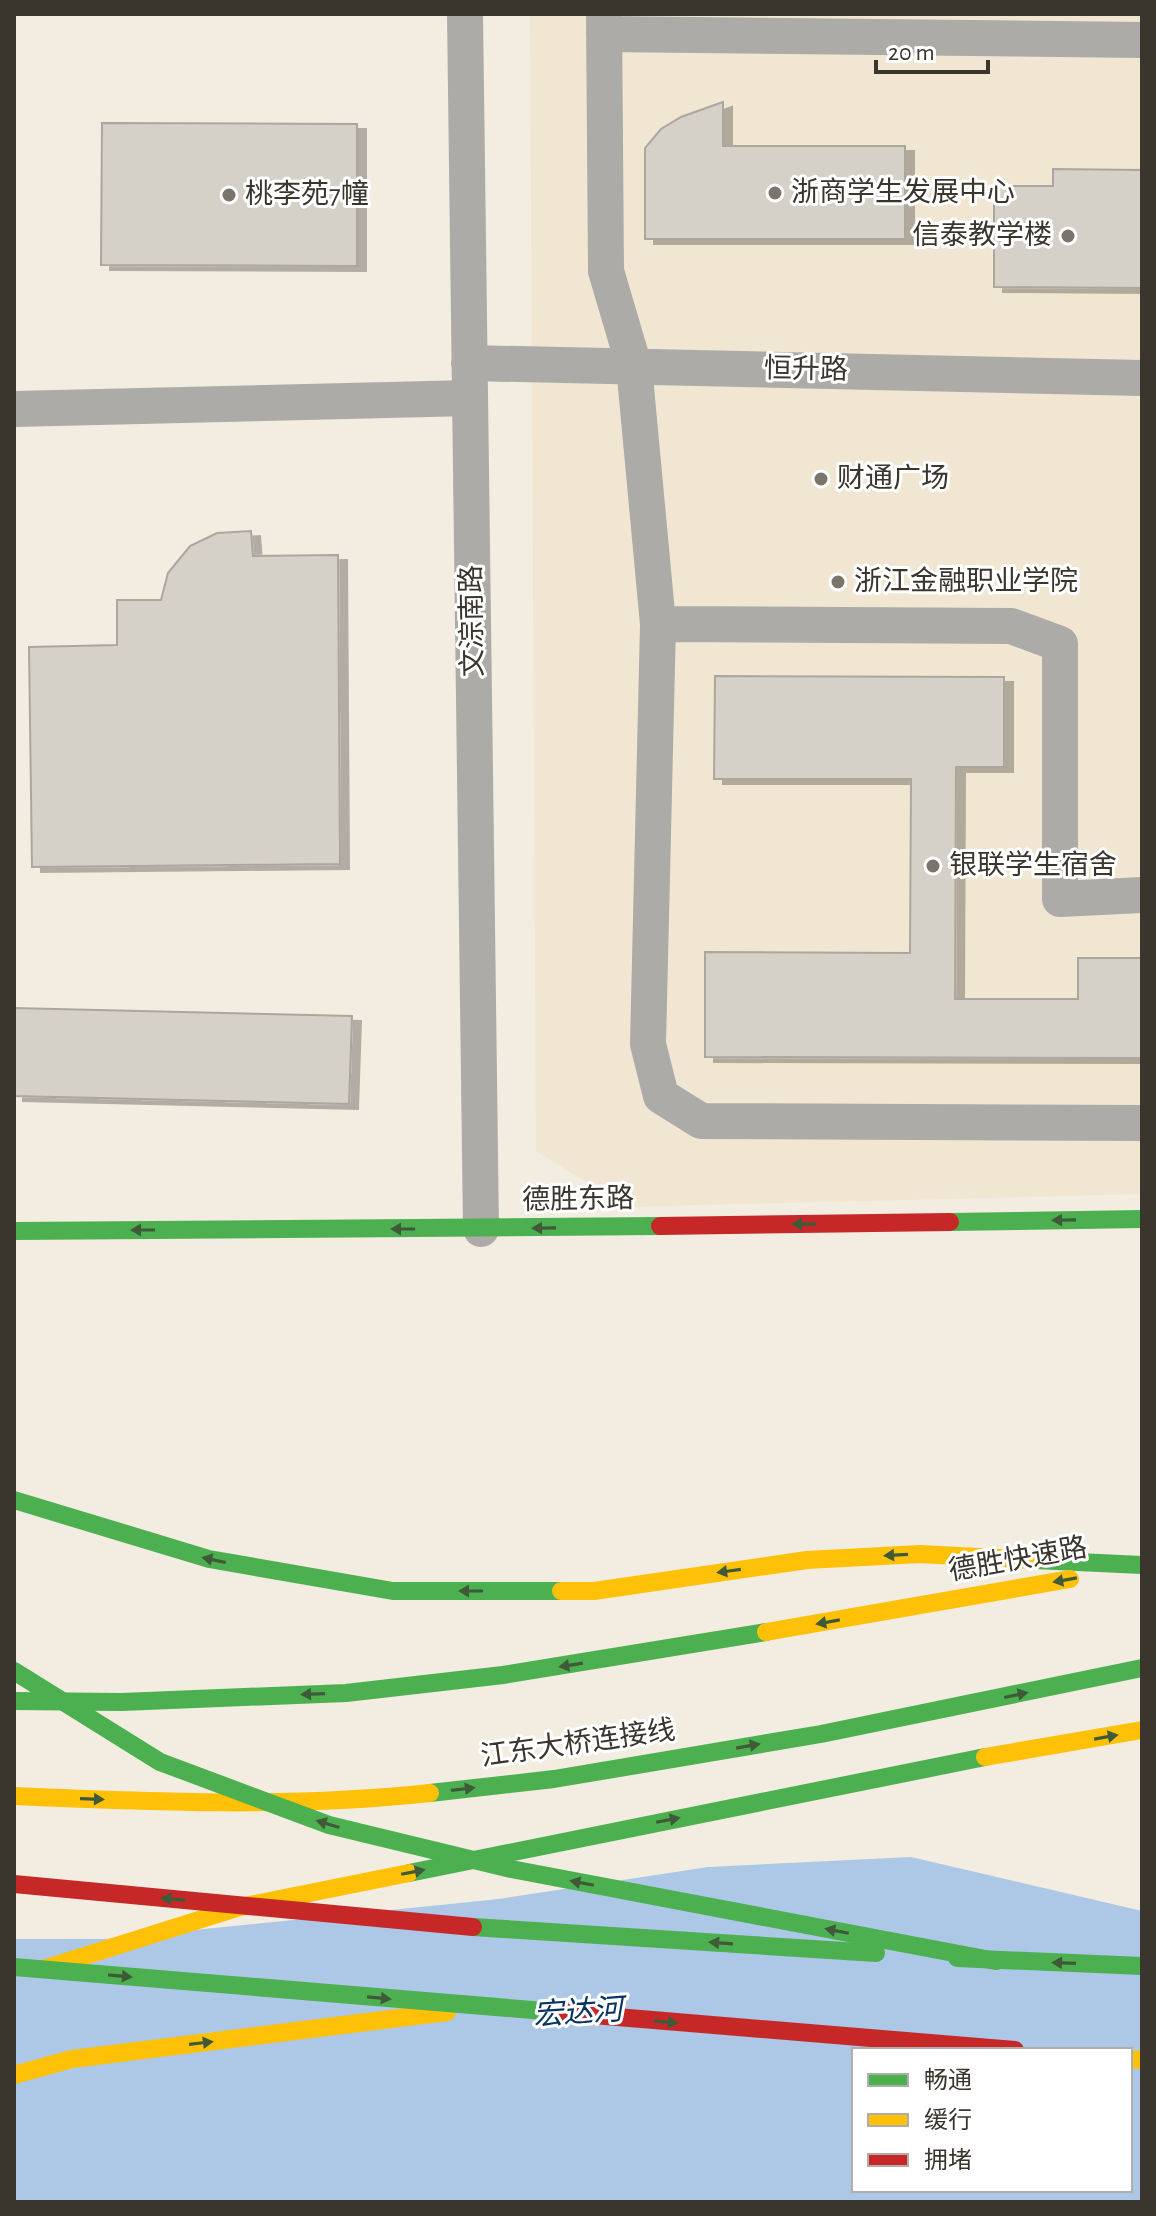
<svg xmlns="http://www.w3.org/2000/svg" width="1156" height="2216" viewBox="0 0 1156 2216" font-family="'Alegreya Sans','Noto Sans SC',sans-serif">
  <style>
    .built { fill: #f1e6d2 }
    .water { fill: #adc8e7; fill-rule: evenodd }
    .building { fill: #d5d0c8; stroke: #aca79e; stroke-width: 2; filter: url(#shadow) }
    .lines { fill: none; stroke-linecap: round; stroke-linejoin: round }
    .street { stroke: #adaba7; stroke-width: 36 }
    .fast { stroke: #4caf50; stroke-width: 18 }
    .slow { stroke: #ffc107; stroke-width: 18 }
    .jam { stroke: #c62828; stroke-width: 18 }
    .fast-bridge { stroke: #4caf50; stroke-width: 18 }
    .jam-bridge { stroke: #c62828; stroke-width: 18 }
    .oneway { fill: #3f5a38 }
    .poi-dot { fill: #7a756c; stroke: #fff; stroke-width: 3 }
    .labels { text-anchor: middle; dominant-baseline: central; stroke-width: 6; stroke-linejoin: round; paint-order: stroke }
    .poi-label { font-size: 28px; fill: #3a352d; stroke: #fff; text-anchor: start }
    .street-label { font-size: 28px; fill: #3a352d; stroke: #fff }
    .water-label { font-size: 30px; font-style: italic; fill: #0a3460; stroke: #fff }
  </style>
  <defs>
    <filter id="shadow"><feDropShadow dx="9" dy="5" stdDeviation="0" flood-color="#0004"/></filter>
  </defs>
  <rect width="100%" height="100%" fill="#f2ece1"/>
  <!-- built -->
  <path class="built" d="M530,14H1142V1194L627,1207L536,1151Z"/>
  <!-- water -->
  <path class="water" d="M911,1857L1142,1911V2202H14V1939H106L499,1899L708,1867ZM854,2050H1130V2190H854Z"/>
  <!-- building -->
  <path class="building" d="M723,102V146H905V239H645V148L661,129L681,117Z
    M102,123L357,124V266L101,265Z
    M1053,169L1142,170V288L994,287V186H1053Z
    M251,531L253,556L338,555L340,864L32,867L29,647L117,645V600H161L168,573L190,546L217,533Z
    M715,676L1004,677V767H956L955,999H1078V958H1142V1058L705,1057V952L910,953L911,779H714Z
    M14,1008L352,1016L349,1104L14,1096Z"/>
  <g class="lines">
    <!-- street -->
    <path class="street" d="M465,14L481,1229
      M604,14L606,271L634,366L658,624L648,1044L661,1096L701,1121L1142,1123
      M604,34L1142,40
      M469,363L1142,378
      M14,409L470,398
      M658,624L1011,626L1060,644V899L1142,895"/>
    <!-- fast -->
    <path class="fast" d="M950,1222L1142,1219
      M14,1231L660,1226
      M14,1500L209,1559L393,1591H561
      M1035,1560L1142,1565
      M14,1701L122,1702L346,1693L503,1675L766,1632
      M430,1793L554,1779L821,1734L1142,1668
      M409,1873L985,1757
      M473,1927L876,1953
      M957,1958L1142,1966"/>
    <!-- slow -->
    <path class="slow" d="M561,1591H594L807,1560L920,1554L1035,1560
      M766,1632L1070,1579
      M985,1757L1142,1730
      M14,1796C152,1802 292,1808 430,1793
      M43,1969L240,1907L409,1873
      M1130,2059L1142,2060
      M14,2075L72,2059L447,2012"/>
    <!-- jam -->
    <path class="jam" d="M660,1226L950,1222"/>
    <!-- fast-bridge -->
    <path class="fast-bridge" d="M14,1671L160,1762L329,1825L511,1869L996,1961
      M14,1967L557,2012"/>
    <!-- jam-bridge -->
    <path class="jam-bridge" d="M14,1884L473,1927
      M557,2012L1015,2050"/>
  </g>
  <!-- one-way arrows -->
  <defs><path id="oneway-solid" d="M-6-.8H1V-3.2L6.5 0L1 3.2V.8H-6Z" transform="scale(2)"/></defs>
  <g class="oneway">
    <use href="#oneway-solid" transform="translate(1064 1220) rotate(179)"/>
    <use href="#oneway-solid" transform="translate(804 1224) rotate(179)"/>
    <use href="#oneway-solid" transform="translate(544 1228) rotate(179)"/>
    <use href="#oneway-solid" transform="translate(403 1229) rotate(180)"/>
    <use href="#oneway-solid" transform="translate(143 1230) rotate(180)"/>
    <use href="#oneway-solid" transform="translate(896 1555) rotate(177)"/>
    <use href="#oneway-solid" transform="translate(214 1560) rotate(-168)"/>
    <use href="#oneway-solid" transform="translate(729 1571) rotate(172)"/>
    <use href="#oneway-solid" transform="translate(1065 1580) rotate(170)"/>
    <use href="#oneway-solid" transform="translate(471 1591) rotate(180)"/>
    <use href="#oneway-solid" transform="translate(828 1622) rotate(170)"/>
    <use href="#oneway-solid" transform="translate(571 1665) rotate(171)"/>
    <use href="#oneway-solid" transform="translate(313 1694) rotate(178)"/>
    <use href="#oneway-solid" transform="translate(1016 1695) rotate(-12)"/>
    <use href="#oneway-solid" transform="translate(1106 1737) rotate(-10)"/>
    <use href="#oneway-solid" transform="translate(748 1746) rotate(-10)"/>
    <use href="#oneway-solid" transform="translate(463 1789) rotate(-7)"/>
    <use href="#oneway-solid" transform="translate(92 1799) rotate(2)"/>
    <use href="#oneway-solid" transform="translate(668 1820) rotate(-11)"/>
    <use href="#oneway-solid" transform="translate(328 1824) rotate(-163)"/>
    <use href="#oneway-solid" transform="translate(413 1872) rotate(-11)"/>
    <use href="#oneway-solid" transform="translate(582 1883) rotate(-169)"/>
    <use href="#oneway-solid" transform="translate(173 1899) rotate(-175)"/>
    <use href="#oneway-solid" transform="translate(837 1931) rotate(-169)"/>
    <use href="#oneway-solid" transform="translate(721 1943) rotate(-176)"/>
    <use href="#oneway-solid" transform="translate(1064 1963) rotate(-178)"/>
    <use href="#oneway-solid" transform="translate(120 1976) rotate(5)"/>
    <use href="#oneway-solid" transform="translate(379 1998) rotate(5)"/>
    <use href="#oneway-solid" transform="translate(666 2022) rotate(5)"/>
    <use href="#oneway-solid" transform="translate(201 2043) rotate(-7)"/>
  </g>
  <!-- markers -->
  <g class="poi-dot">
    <circle cx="775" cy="193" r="8"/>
    <circle cx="229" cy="195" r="8"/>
    <circle cx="1068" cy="236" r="8"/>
    <circle cx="821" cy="479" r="8"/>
    <circle cx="838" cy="582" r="8"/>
    <circle cx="933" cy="866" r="8"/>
  </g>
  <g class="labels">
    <!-- poi labels -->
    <g class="poi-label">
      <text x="791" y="193">浙商学生发展中心</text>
      <text x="245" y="195">桃李苑7幢</text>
      <text x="1052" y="236" text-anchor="end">信泰教学楼</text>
      <text x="837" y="479">财通广场</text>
      <text x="854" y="582">浙江金融职业学院</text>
      <text x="949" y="866">银联学生宿舍</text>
    </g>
    <!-- street labels -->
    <g class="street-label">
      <text transform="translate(806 370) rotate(1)">恒升路</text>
      <text transform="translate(473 621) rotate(-91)">文淙南路</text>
      <text transform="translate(578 1200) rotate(-1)">德胜东路</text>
      <text transform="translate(1018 1560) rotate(-10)">德胜快速路</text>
      <text transform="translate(578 1744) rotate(-8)">江东大桥连接线</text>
    </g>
    <!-- water labels -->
    <g class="water-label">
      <text transform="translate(578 2013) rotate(-4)">宏达河</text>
    </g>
  </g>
  <!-- border -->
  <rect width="1156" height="2216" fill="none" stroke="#3a352d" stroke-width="32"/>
  <!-- legend -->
  <rect x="852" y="2048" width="280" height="144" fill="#ffffff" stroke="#b0aeab" stroke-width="2"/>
  <rect x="868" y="2074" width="40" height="12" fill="#4caf50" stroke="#b0aeab" stroke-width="2"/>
  <text x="924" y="2088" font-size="24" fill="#3a352d">畅通</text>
  <rect x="868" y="2114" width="40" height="12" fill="#ffc107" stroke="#b0aeab" stroke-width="2"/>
  <text x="924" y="2128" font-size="24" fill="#3a352d">缓行</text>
  <rect x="868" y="2154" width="40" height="12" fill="#c62828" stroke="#b0aeab" stroke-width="2"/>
  <text x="924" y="2168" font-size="24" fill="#3a352d">拥堵</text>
  <!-- scale -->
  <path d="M876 60v12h112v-12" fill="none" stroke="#3a352d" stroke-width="4"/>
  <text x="888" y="60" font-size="24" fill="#3a352d" stroke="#ffffff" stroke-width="6" paint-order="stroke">20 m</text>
</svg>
